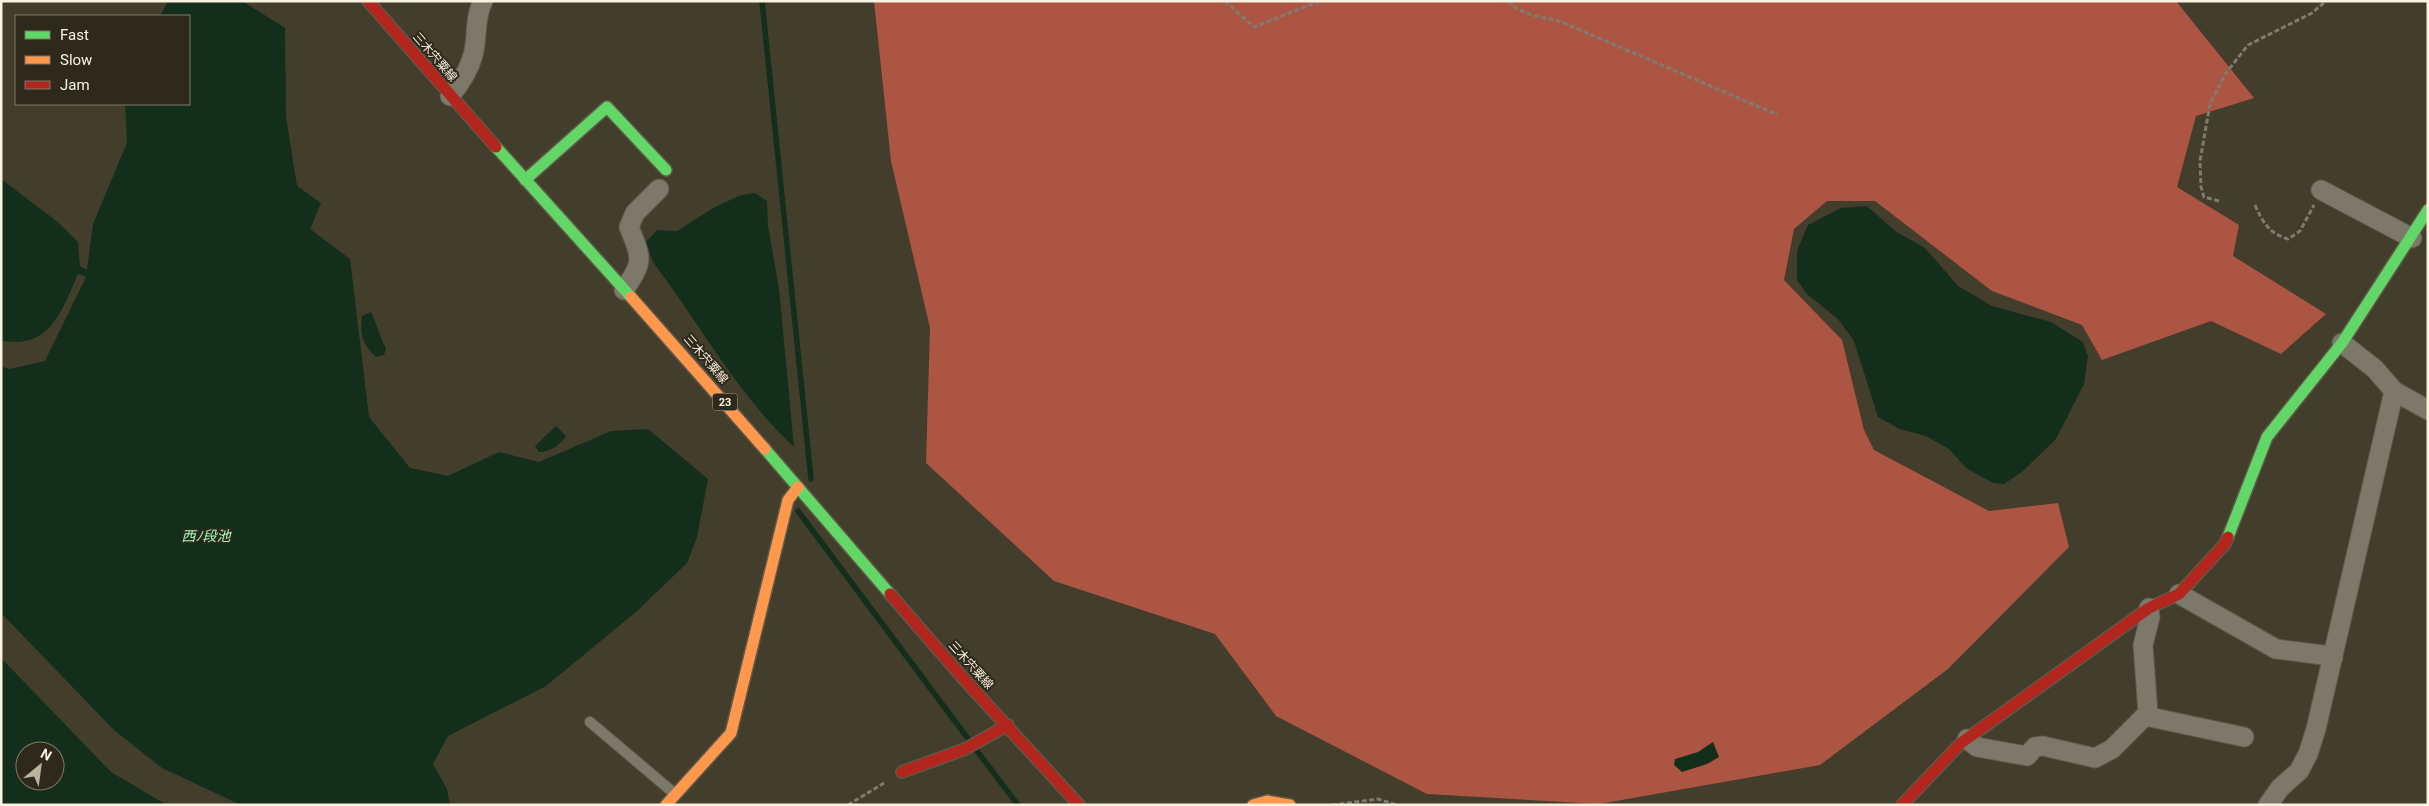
<svg xmlns="http://www.w3.org/2000/svg" width="2429" height="806" viewBox="0 0 2429 806" font-family="Roboto,'Noto Sans JP',sans-serif">
  <style>
    .forest { fill: #ac5543 }
    .water { fill: #132e1a; fill-rule: evenodd }
    .lines { fill: none; stroke-linecap: round; stroke-linejoin: round }
    .stream { stroke: #132e1a; stroke-width: 5.5 }
    .lane-casing { stroke: #5e5949; stroke-width: 12 }
    .street-casing { stroke: #5e5949; stroke-width: 21 }
    .fast-casing { stroke: #5e5949; stroke-width: 14 }
    .slow-casing { stroke: #5e5949; stroke-width: 14 }
    .jam-casing { stroke: #5e5949; stroke-width: 14 }
    .path { stroke: #7f7b70; stroke-width: 3; stroke-dasharray: 5 2.5; stroke-linecap: butt }
    .lane { stroke: #7c786a; stroke-width: 10 }
    .street { stroke: #7c786a; stroke-width: 19 }
    .fast { stroke: #63d668; stroke-width: 11 }
    .slow { stroke: #ff974d; stroke-width: 11 }
    .jam { stroke: #b3261e; stroke-width: 11 }
    .labels { text-anchor: middle; dominant-baseline: central; stroke-width: 4; stroke-linejoin: round; paint-order: stroke }
    .shield { fill: #2e291b; stroke: #bbb6a4; stroke-width: 1 }
    .shield-label { font-size: 11px; font-weight: bold; fill: #f8f2df }
    .street-label { font-size: 12px; fill: #f8f2df; stroke: #2e291b }
    .water-label { font-size: 14px; font-style: italic; fill: #9dfbb7; stroke: #2e291b }
  </style>
  <rect width="100%" height="100%" fill="#433d2c"/>
  <!-- forest -->
  <path class="forest" d="M874,1H2176L2254,98L2196,116L2177,187L2239,225L2233,256L2326,314L2281,354L2211,321L2102,360L2082,325L1992,291L1875,201H1827L1794,229L1784,280L1842,340L1864,430L1874,450L1989,511L2058,503L2069,547L1948,669L1820,765L1599,804L1427,794L1276,716L1215,634L1054,581L926,463L930,328L891,161Z"/>
  <!-- water -->
  <path class="water" d="M168,1H242L285,28L286,117L297,186L321,203L310,229L350,259L369,417L410,468L448,476L499,452L539,462L611,431L648,429L708,479L697,537L687,563L637,611L546,686L448,736L433,764L447,789L450,805H241L162,768L114,730L1,613V366L9,369L45,361L86,277L78,274C67,299 55,336 25,341C17,343 9,341 1,341V179L59,223L78,242L80,266L87,270L93,224L127,143L125,104H189V16H160Z
    M755,193L767,201L768,226L779,289L794,447C737,394 700,324 653,262L646,242L657,230L677,231L715,207L741,195Z
    M1867,206L1895,231L1925,248L1958,286L1992,306L2051,322L2083,342L2088,356L2084,384L2056,439L2023,471L2004,484L1993,483L1966,468L1949,449L1926,436L1900,429L1878,417L1854,341L1838,319L1807,294L1797,280V251L1808,225L1841,208Z
    M371,312C377,324 379,336 386,348L384,355L376,357C362,343 360,336 362,316Z
    M556,426L566,436C560,445 550,452 539,452L535,446Z
    M1,658L111,772L167,805H1ZM25,751H55V781H25Z
    M1713,742L1719,757L1707,764L1682,772L1674,765L1675,759L1698,752Z"/>
  <g class="lines">
    <!-- stream -->
    <path class="stream" d="M762,1L811,479
      M798,511L969,740
      M977,751L1018,805"/>
    <defs>
      <path id="lane" d="M590,722L675,794"/>
      <path id="street" d="M450,96C460,84 469,70 473,55C478,37 474,18 483,1
        M2321,190L2412,238
        M624,290C644,261 642,259 629,227L635,213L659,189
        M2342,343L2375,369L2394,391L2428,410
        M2179,594L2276,649L2323,655L2333,658
        M2145,716L2244,737
        M1967,739L1977,747L2027,756L2035,747L2043,746L2095,758L2112,749L2148,713L2143,645L2150,617L2149,608
        M2268,805L2280,788L2299,771L2308,754L2316,729L2394,391"/>
      <path id="fast" d="M496,147L631,297
        M525,180L607,107L666,170
        M765,449L890,594
        M2228,537L2267,437L2342,343L2428,210"/>
      <path id="slow" d="M631,297L765,449
        M666,805L731,733L788,500L798,487
        M1253,805L1267,801L1290,805"/>
      <path id="jam" d="M368,1L496,147
        M890,594L962,677L1079,805
        M902,772L965,749L1008,725
        M1902,805L1961,743L2149,608L2179,594L2225,544L2228,537"/>
    </defs>
    <!-- lane casing -->
    <use href="#lane" class="lane-casing"/>
    <!-- street casing -->
    <use href="#street" class="street-casing"/>
    <!-- fast casing -->
    <use href="#fast" class="fast-casing"/>
    <!-- slow casing -->
    <use href="#slow" class="slow-casing"/>
    <!-- jam casing -->
    <use href="#jam" class="jam-casing"/>
    <!-- path -->
    <path class="path" d="M1225,1L1254,27L1320,1
      M1508,1C1521,15 1541,17 1559,21L1778,115
      M2219,201L2204,197L2201,187L2200,161L2210,104L2226,73L2248,45L2312,13L2326,1
      M2255,205C2263,223 2269,233 2288,239L2300,231L2314,205
      M848,805L884,783
      M1332,805L1378,799L1397,805"/>
    <!-- lane -->
    <use href="#lane" class="lane"/>
    <!-- street -->
    <use href="#street" class="street"/>
    <!-- fast -->
    <use href="#fast" class="fast"/>
    <!-- slow -->
    <use href="#slow" class="slow"/>
    <!-- jam -->
    <use href="#jam" class="jam"/>
  </g>
  <g class="labels">
    <!-- shield labels -->
    <rect class="shield" x="712.5" y="393.5" width="25" height="17" rx="4"/>
    <g class="shield-label">
      <text x="725" y="402">23</text>
    </g>
    <!-- street labels -->
    <g class="street-label">
      <text transform="translate(435 57) rotate(49)">三木宍粟線</text>
      <text transform="translate(706 359) rotate(49)">三木宍粟線</text>
      <text transform="translate(971 665) rotate(48)">三木宍粟線</text>
    </g>
    <!-- water labels -->
    <g class="water-label">
      <text x="206" y="536">西ﾉ段池</text>
    </g>
  </g>
  <!-- border -->
  <rect width="2429" height="806" fill="none" stroke="#f8f2df" stroke-width="5"/>
  <!-- legend -->
  <rect x="15" y="15" width="175" height="90" fill="#2e291b" stroke="#7f7969"/>
  <rect x="25" y="31" width="25" height="8" fill="#63d668" stroke="#7f7969"/>
  <text x="60" y="40" font-size="15" fill="#f8f2df">Fast</text>
  <rect x="25" y="56" width="25" height="8" fill="#ff974d" stroke="#7f7969"/>
  <text x="60" y="65" font-size="15" fill="#f8f2df">Slow</text>
  <rect x="25" y="81" width="25" height="8" fill="#b3261e" stroke="#7f7969"/>
  <text x="60" y="90" font-size="15" fill="#f8f2df">Jam</text>
  <!-- north arrow -->
  <g transform="translate(40 766) rotate(29)"><circle r="24" fill="#2e291b" stroke="#7f7969"/>
  <path d="M0-4L9 19L0 12L-9 19Z" fill="#b9b3a0"/>
  <text y="-8" font-size="14" font-weight="bold" text-anchor="middle" fill="#f8f2df">N</text>
  </g>
</svg>
